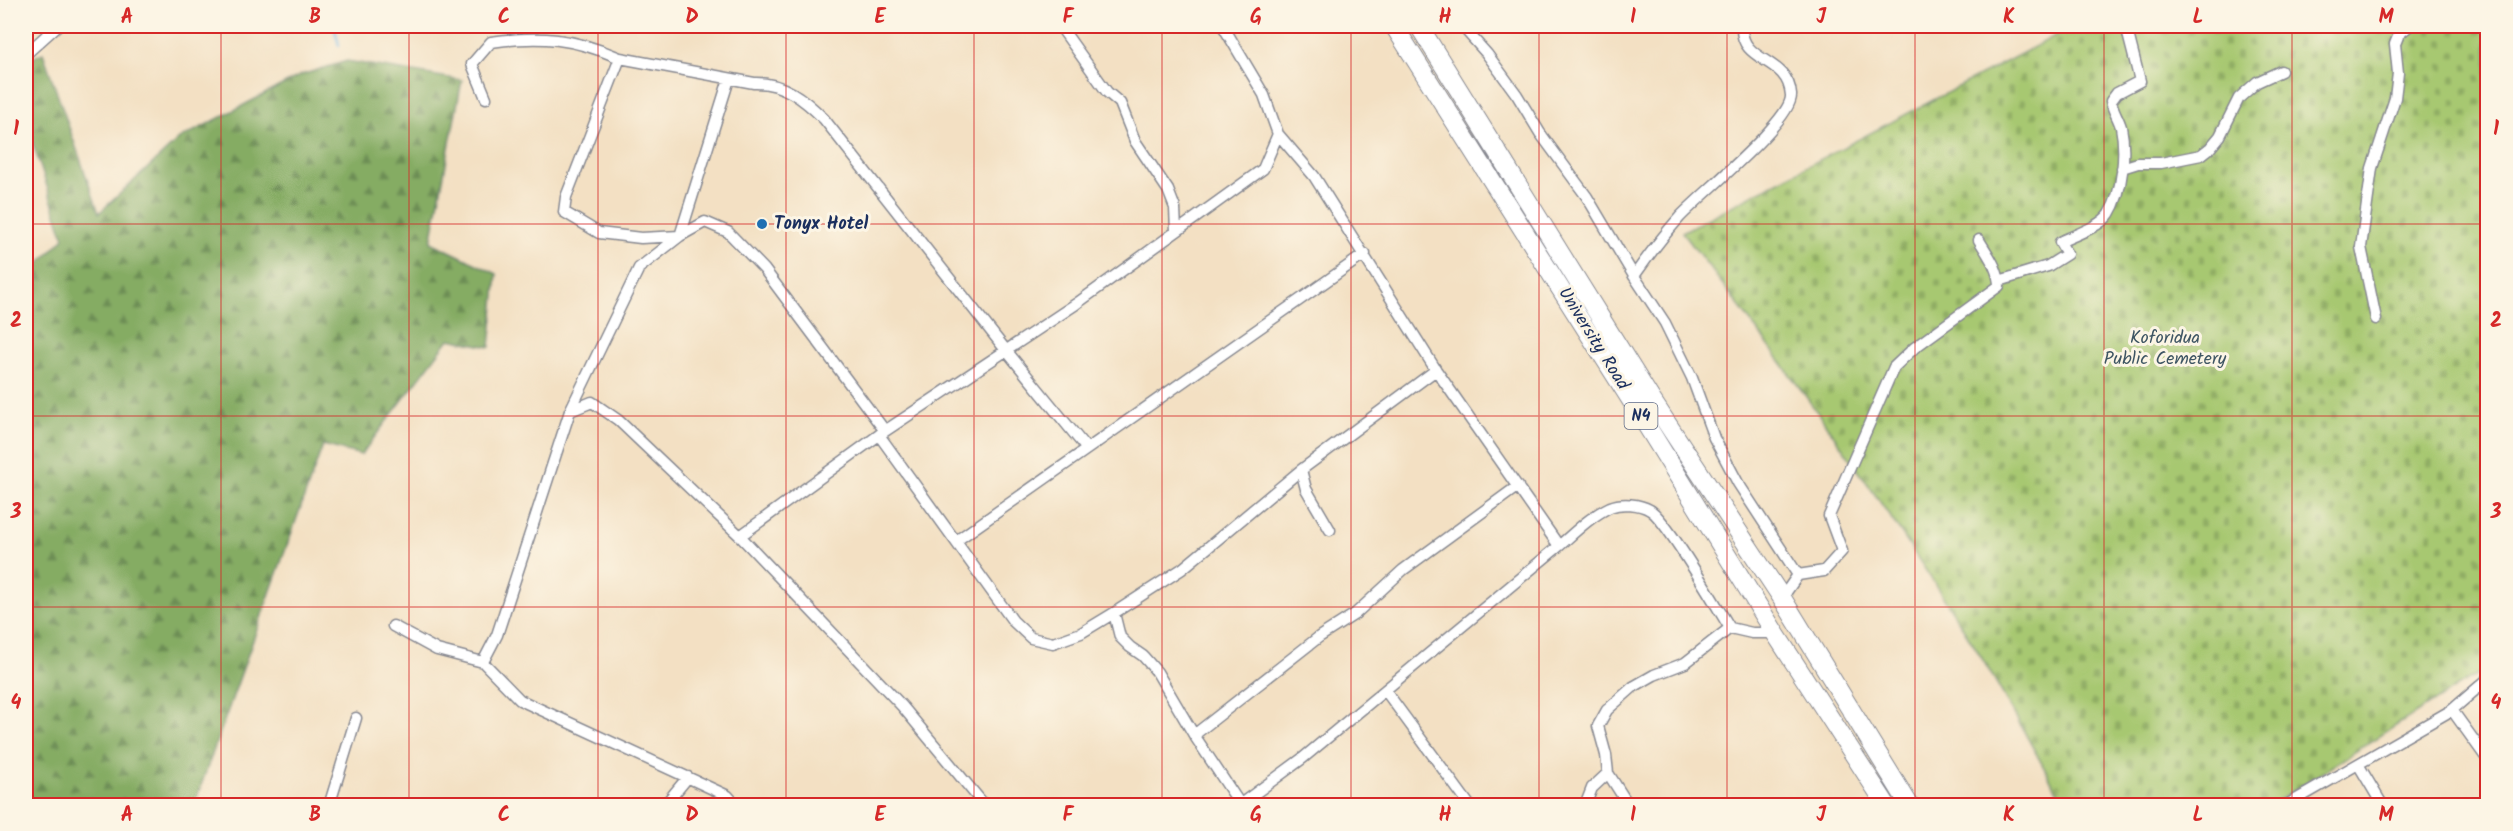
<svg xmlns="http://www.w3.org/2000/svg" width="2513" height="831" viewBox="0 0 2513 831" font-family="Kalam,sans-serif">
  <style>
    .forest { fill: url(#forest-firs); stroke: #506e60; stroke-width: 1.5 }
    .cemetery { fill: url(#cemetery-stones); stroke: #617c68; stroke-width: 1.5 }
    .lines { fill: none; stroke-linecap: round; stroke-linejoin: round }
    .stream { stroke: #6cb2e3; stroke-width: 3 }
    .minor-casing { stroke: #878890; stroke-width: 13 }
    .trunk-casing { stroke: #878890; stroke-width: 20 }
    .minor { stroke: #fff; stroke-width: 10 }
    .trunk { stroke: #fff; stroke-width: 18 }
    .grid { fill: none; stroke: #d62828; stroke-width: 1.5; stroke-opacity: 0.55 }
    .poi-dot { fill: #1f6fb2; stroke: #fcf5e5; stroke-width: 2 }
    .labels { text-anchor: middle; dominant-baseline: central; stroke-width: 6; stroke-linejoin: round; paint-order: stroke }
    .shield { fill: #fcf5e5; stroke: #5e6a86; stroke-width: 1.5 }
    .shield-label { font-size: 16px; font-weight: bold; fill: #1b2f5e }
    .poi-label { font-size: 18px; font-weight: bold; fill: #1b2f5e; stroke: #fcf5e5; text-anchor: start }
    .park-label { font-size: 18px; fill: #3e5563; stroke: #fcf5e5 }
    .street-label { font-size: 18px; fill: #1b2f5e; stroke: #fcf5e5 }
    .neatline { fill: none; stroke: #d62828; stroke-width: 2 }
    .grid-label { font-size: 20px; text-anchor: middle; font-weight: bold; fill: #d62828 }
  </style>
  <defs>
    <pattern id="forest-firs" width="22" height="20" patternUnits="userSpaceOnUse" patternTransform="scale(1.5)"><rect width="22" height="20" fill="#85ac63"/><path d="M5 1l3.5 6h-7zM16 11l3.5 6h-7z" fill="#6c8c55"/></pattern>
    <pattern id="cemetery-stones" width="16" height="16" patternUnits="userSpaceOnUse" patternTransform="scale(1.5)"><rect width="16" height="16" fill="#a7c871"/><path d="M2 7V4a2 2 0 0 1 4 0v3zM10 15v-3a2 2 0 0 1 4 0v3z" fill="#8fac64"/></pattern>
  </defs>
  <rect width="100%" height="100%" fill="#fcf5e5"/>
  <filter id="ink" filterUnits="userSpaceOnUse"><feTurbulence type="fractalNoise" baseFrequency=".0167" numOctaves="2"/><feDisplacementMap in="SourceGraphic" scale="12" xChannelSelector="R" yChannelSelector="G"/><feConvolveMatrix kernelMatrix="1 2 1 2 8 2 1 2 1" color-interpolation-filters="sRGB"/></filter>
  <filter id="wash" filterUnits="userSpaceOnUse"><feTurbulence type="fractalNoise" baseFrequency=".008" numOctaves="4" result="noise"/><feDisplacementMap in="SourceGraphic" scale="24" xChannelSelector="R" yChannelSelector="G"/><feGaussianBlur stdDeviation="1.35" result="paint"/><feColorMatrix in="noise" values="0 0 0 0 0 0 0 0 0 0 0 0 0 0 0 0 0 1.4 0 .05"/><feComposite in="paint" operator="in"/></filter>
  <g filter="url(#wash)">
    <rect width="100%" height="100%" fill="#f3e0c3"/>
    <!-- forest -->
    <path class="forest" d="M43,53L99,213L179,139L301,75L347,61L462,80L431,242L497,274L490,347L449,339L361,455L323,445L194,805H26V442L28,440L26,435V277L64,238L26,123V61Z"/>
    <!-- cemetery -->
    <path class="cemetery" d="M2074,26H2487V668L2271,805H2065C2033,749 2003,690 1968,636C1880,496 1784,362 1682,232Z"/>
    <g class="lines">
      <!-- stream -->
      <path class="stream" d="M334,26L339,45"/>
    </g>
  </g>
  <g filter="url(#ink)">
    <g class="lines">
      <defs>
        <path id="minor" d="M1060,26L1107,92L1120,103L1135,141L1168,190L1175,208L1176,231
          M1223,26L1264,95L1278,134L1314,176L1436,370L1559,546L1303,758L1238,806
          M1462,26L1487,54L1517,95L1540,133L1587,197L1634,276L1665,323L1692,378L1714,438L1738,483L1798,575
          M26,54L57,26
          M486,98L472,64L491,42C542,35 573,38 620,58
          M2122,168L2138,163H2161L2201,155L2210,148L2220,136L2239,98L2257,82L2281,71
          M680,236L641,238L599,233L564,212L566,197L620,58L754,83C783,82 804,99 824,119L1005,349L1086,448
          M680,236L729,79
          M1634,276C1648,256 1663,236 1679,218C1699,196 1793,120 1791,95C1788,56 1740,64 1742,26
          M1999,281L2048,266L2067,254L2060,242C2074,235 2100,227 2109,214C2123,192 2126,151 2121,127C2118,117 2113,111 2111,101L2117,93L2140,81L2126,26
          M2376,319L2361,247L2372,168L2395,98L2398,73L2395,44L2399,34L2409,26
          M570,411L639,268L680,236L705,222L728,232L764,269L885,431
          M879,435L1013,621L1031,638L1053,643L1081,633L1114,613L1182,569L1301,470L1436,370
          M1301,470L1306,489L1330,530
          M740,536L879,435L1076,304L1263,169L1278,134
          M956,541L1365,254
          M1559,546C1575,532 1591,516 1610,507C1622,502 1640,504 1650,510C1666,519 1717,607 1730,628L1752,633H1775
          M1782,598L1798,575L1824,571L1842,551L1829,516L1894,367L1914,348L1999,286C1999,269 1988,255 1979,240
          M1114,613L1120,637L1130,647L1143,656L1157,672L1194,735L1240,804
          M393,626L437,650L483,662L497,635L570,411L592,402L618,420L740,536L902,706L985,806
          M483,662L520,700L728,796L737,806
          M1385,690L1470,806
          M2452,710L2488,760
          M1194,735L1319,637L1355,614L1403,570L1518,486
          M2358,764L2383,806
          M1608,773L1629,806
          M330,801L343,806
          M329,806L356,718
          M664,806L688,777
          M1585,806L1592,788L1608,773L1606,755L1598,726L1607,710L1633,687L1654,675L1685,663L1730,628
          M2285,806L2452,710L2488,679"/>
        <path id="trunk" d="M1394,26L1634,405L1775,633L1887,806
          M1419,26L1651,399L1782,598L1910,806"/>
      </defs>
      <!-- minor casing -->
      <use href="#minor" class="minor-casing"/>
      <!-- trunk casing -->
      <use href="#trunk" class="trunk-casing"/>
      <!-- minor -->
      <use href="#minor" class="minor"/>
      <!-- trunk -->
      <use href="#trunk" class="trunk"/>
    </g>
  </g>
  <!-- grid -->
  <path class="grid" d="M221,26V806M409,26V806M598,26V806M786,26V806M974,26V806M1162,26V806M1351,26V806M1539,26V806M1727,26V806M1915,26V806M2104,26V806M2292,26V806M26,224H2488M26,416H2488M26,607H2488"/>
  <!-- markers -->
  <circle class="poi-dot" cx="762" cy="224" r="6"/>
  <g class="labels">
    <!-- shield labels -->
    <rect class="shield" x="1624.5" y="403" width="33" height="26" rx="4.5"/>
    <g class="shield-label">
      <text x="1641" y="416">N4</text>
    </g>
    <!-- poi labels -->
    <g class="poi-label">
      <text x="774" y="224">Tonyx Hotel</text>
    </g>
    <!-- park labels -->
    <g class="park-label">
      <text x="2165" y="338">Koforidua<tspan x="2165" dy="21">Public Cemetery</tspan></text>
    </g>
    <!-- street labels -->
    <g class="street-label">
      <text transform="translate(1593 339) rotate(58)">University Road</text>
    </g>
  </g>
  <!-- margin -->
  <rect width="2513" height="831" fill="none" stroke="#fcf5e5" stroke-width="66"/>
  <rect x="33" y="33" width="2447" height="765" class="neatline"/>
  <g class="grid-label">
    <text x="127" y="23">A</text>
    <text x="315" y="23">B</text>
    <text x="504" y="23">C</text>
    <text x="692" y="23">D</text>
    <text x="880" y="23">E</text>
    <text x="1068" y="23">F</text>
    <text x="1256" y="23">G</text>
    <text x="1445" y="23">H</text>
    <text x="1633" y="23">I</text>
    <text x="1821" y="23">J</text>
    <text x="2009" y="23">K</text>
    <text x="2198" y="23">L</text>
    <text x="2386" y="23">M</text>
    <text x="16" y="135">1</text>
    <text x="2496" y="135">1</text>
    <text x="16" y="327">2</text>
    <text x="2496" y="327">2</text>
    <text x="16" y="518">3</text>
    <text x="2496" y="518">3</text>
    <text x="16" y="709">4</text>
    <text x="2496" y="709">4</text>
    <text x="127" y="821">A</text>
    <text x="315" y="821">B</text>
    <text x="504" y="821">C</text>
    <text x="692" y="821">D</text>
    <text x="880" y="821">E</text>
    <text x="1068" y="821">F</text>
    <text x="1256" y="821">G</text>
    <text x="1445" y="821">H</text>
    <text x="1633" y="821">I</text>
    <text x="1821" y="821">J</text>
    <text x="2009" y="821">K</text>
    <text x="2198" y="821">L</text>
    <text x="2386" y="821">M</text>
  </g>
</svg>
